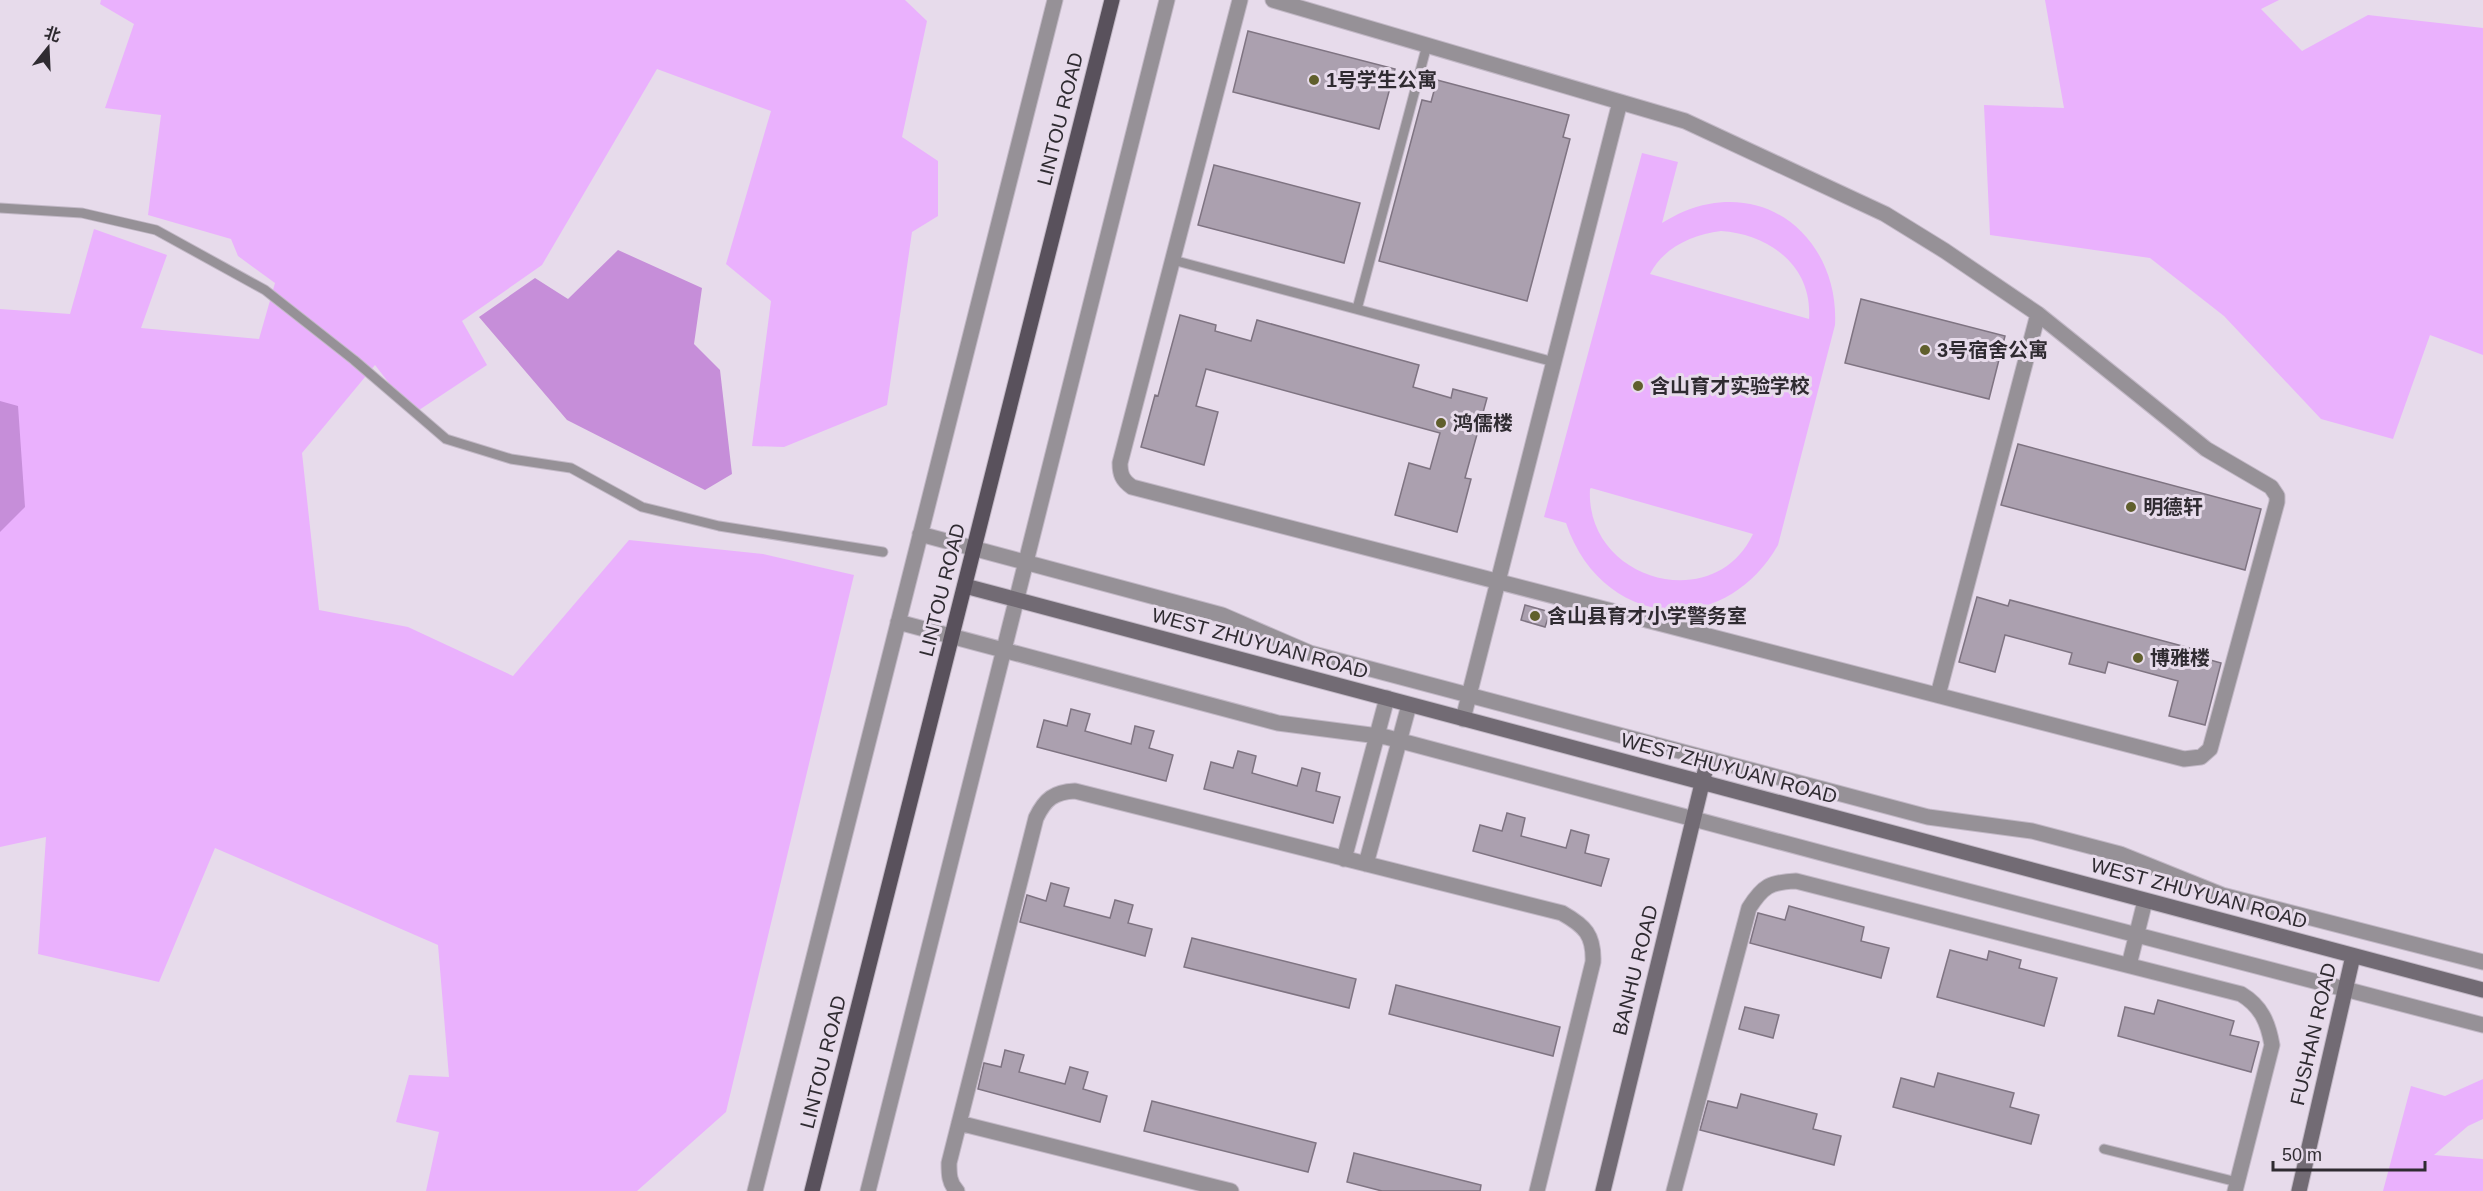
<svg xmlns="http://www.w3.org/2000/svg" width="2483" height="1191" viewBox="0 0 2483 1191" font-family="Arial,'Noto Sans SC',sans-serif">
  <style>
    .green { fill: #eab1fd; fill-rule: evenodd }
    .water { fill: #c68ed9 }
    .building { fill: #aba0af; stroke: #7f7482; stroke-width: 1.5 }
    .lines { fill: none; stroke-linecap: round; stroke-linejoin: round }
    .lane-casing { stroke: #c2b8c6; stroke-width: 11 }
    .street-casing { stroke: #c2b8c6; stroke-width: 17 }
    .secondary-casing { stroke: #c2b8c6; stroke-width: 17 }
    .primary-casing { stroke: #c2b8c6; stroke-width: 17 }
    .lane { stroke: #969197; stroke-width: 9 }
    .street { stroke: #969197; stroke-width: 15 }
    .secondary { stroke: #726b74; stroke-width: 15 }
    .primary { stroke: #59515c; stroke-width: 15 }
    .poi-dot { fill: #605f2c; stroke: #e7dbeb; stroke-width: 2 }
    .labels { text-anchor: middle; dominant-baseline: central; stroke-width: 6; stroke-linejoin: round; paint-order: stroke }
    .poi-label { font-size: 20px; font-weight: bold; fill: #2f2b31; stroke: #e7dbeb; text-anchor: start }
    .street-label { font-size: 20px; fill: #2f2b31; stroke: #e7dbeb }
  </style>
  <rect width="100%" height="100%" fill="#e7dbeb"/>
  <!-- green -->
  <path class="green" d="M101,0H905L927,21L902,137L938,161V216L912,232L887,405L784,447L752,446L771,301L726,264L771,111L657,69L542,265L462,321L487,365L413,414L375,365L302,453L319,610L408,627L513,676L629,540L763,554L854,575L726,1112L637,1191H426L439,1132L396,1122L409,1075L449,1077L438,945L215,848L159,982L38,954L46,837L0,847V309L70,314L94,229L167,255L141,328L259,339L275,283L238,256L231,239L148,215L161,115L105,108L134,24L100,4Z
    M2045,0H2279L2261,9L2302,51L2368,15L2483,28V355L2430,335L2393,439L2321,419L2224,316L2150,258L1990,235L1984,105L2064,108Z
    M1642,153L1678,162L1662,223C1677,214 1691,207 1709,204C1785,190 1839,253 1835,325L1778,545C1723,641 1601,628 1566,523L1544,517ZM1721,231C1769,234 1813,266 1809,319L1650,274C1664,247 1692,235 1721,231ZM1590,489L1591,488L1753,534C1714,617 1585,580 1590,489Z
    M2483,1079V1119L2468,1126L2434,1155L2483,1159V1191H2383L2411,1086L2445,1096Z"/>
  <!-- water -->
  <path class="water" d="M618,250L702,288L694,344L720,370L732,474L705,490L567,420L479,317L535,278L568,299Z
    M0,401L18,406L25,507L0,532Z"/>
  <!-- building -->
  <path class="building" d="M1248,31L1395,69L1379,129L1233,92Z
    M1437,80L1569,115L1563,137L1570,139L1527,301L1379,261L1422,100L1431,102Z
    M1214,165L1360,203L1344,263L1198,225Z
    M1861,299L2005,336L1989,399L1845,363Z
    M1180,315L1216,325L1215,331L1251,341L1257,320L1419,365L1413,387L1451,398L1453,389L1487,398L1465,478L1471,479L1457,532L1395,515L1409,463L1430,469L1440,433L1206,369L1196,406L1218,412L1204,465L1141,447L1155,395L1158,396Z
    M2018,444L2261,509L2245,570L2001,505Z
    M1977,597L2008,606L2010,600L2190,648L2189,654L2221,663L2205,725L2169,716L2178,681L2108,662L2105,673L2069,664L2072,653L2005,635L1995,672L1959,662Z
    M1525,605L1550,612L1545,627L1521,620Z
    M1071,709L1090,714L1085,731L1131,744L1135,726L1154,731L1149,748L1173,755L1166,781L1037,747L1044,720L1067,726Z
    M1238,751L1256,756L1252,773L1297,786L1302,768L1320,773L1316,791L1340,797L1333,823L1204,789L1211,762L1233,768Z
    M1507,813L1525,818L1521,836L1566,848L1571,830L1589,835L1585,853L1609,859L1601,886L1473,851L1480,825L1502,831Z
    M1051,883L1069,888L1064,906L1110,918L1115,900L1133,905L1128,923L1152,929L1145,956L1020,922L1027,895L1046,901Z
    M1789,906L1864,927L1861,941L1889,948L1881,978L1750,943L1758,913L1785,920Z
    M1192,938L1356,979L1349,1008L1184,967Z
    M1950,950L1987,960L1989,951L2021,960L2019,968L2057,978L2044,1026L1937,997Z
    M1396,985L1560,1027L1553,1056L1389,1014Z
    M2158,1000L2234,1021L2230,1035L2259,1042L2251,1072L2118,1036L2125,1007L2154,1014Z
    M1745,1007L1779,1015L1773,1038L1739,1029Z
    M1005,1050L1024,1055L1019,1072L1065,1084L1070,1067L1088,1072L1083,1089L1107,1096L1100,1122L978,1089L984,1063L1001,1067Z
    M1938,1073L2014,1093L2010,1107L2039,1115L2031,1144L1893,1107L1901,1078L1934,1087Z
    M1741,1094L1817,1114L1813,1129L1841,1136L1834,1165L1700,1130L1708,1101L1737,1108Z
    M1152,1101L1316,1143L1308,1172L1144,1131Z
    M1354,1153L1481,1185L1480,1191H1382L1347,1182Z"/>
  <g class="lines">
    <defs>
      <path id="lane" d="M0,208L82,213L156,230L265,290L354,360L446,439L511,459L571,468L642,507L719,526L883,552
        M1173,260L1554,362
        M1357,309L1427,45
        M2104,1149L2237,1182"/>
      <path id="street" d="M1240,0L1120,463C1120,474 1122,480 1132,487L2184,759L2201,757L2210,749L2277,502V496L2271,487L2206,449L2038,314L1945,251L1885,214L1685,121L1273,0
        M920,534L1222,615L1310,653L1928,817L2032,831L2120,854L2222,895L2483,962
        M898,622L1278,723L1386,737L1833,856L2483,1025
        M1938,695L2038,314
        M1463,719L1620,102
        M1344,859L1387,698
        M1366,864L1409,705
        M2129,965L2145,901
        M959,1123L1231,1191
        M755,1191L1055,0
        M868,1191L1167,0
        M957,1191C949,1183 949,1174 949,1163L1036,818C1045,799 1054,792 1075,791L1562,913C1585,926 1594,935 1593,962L1537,1191
        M1674,1191L1749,908C1763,886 1770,882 1796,881L2241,994C2261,1006 2268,1022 2272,1045L2235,1191"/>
      <path id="secondary" d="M965,586L2483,990
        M1603,1191L1708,759
        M2299,1191L2353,956"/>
      <path id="primary" d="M812,1191L1112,0"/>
    </defs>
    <!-- lane casing -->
    <use href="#lane" class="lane-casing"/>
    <!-- street casing -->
    <use href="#street" class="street-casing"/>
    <!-- secondary casing -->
    <use href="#secondary" class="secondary-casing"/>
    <!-- primary casing -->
    <use href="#primary" class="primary-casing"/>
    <!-- lane -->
    <use href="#lane" class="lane"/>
    <!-- street -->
    <use href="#street" class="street"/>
    <!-- secondary -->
    <use href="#secondary" class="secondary"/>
    <!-- primary -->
    <use href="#primary" class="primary"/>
  </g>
  <!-- markers -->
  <g class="poi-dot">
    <circle cx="1314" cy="80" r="6"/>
    <circle cx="1925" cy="350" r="6"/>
    <circle cx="1638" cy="386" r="6"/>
    <circle cx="1441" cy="423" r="6"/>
    <circle cx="2131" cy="507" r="6"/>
    <circle cx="1535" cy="616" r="6"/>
    <circle cx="2138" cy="658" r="6"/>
  </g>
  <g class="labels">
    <!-- poi labels -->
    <g class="poi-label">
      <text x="1326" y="80">1号学生公寓</text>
      <text x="1937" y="350">3号宿舍公寓</text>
      <text x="1650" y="386">含山育才实验学校</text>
      <text x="1453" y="423">鸿儒楼</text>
      <text x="2143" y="507">明德轩</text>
      <text x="1547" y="616">含山县育才小学警务室</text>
      <text x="2150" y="658">博雅楼</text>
    </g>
    <!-- street labels -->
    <g class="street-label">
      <text transform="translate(1060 119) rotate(-76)">LINTOU ROAD</text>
      <text transform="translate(942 590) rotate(-76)">LINTOU ROAD</text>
      <text transform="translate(1260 643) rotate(15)">WEST ZHUYUAN ROAD</text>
      <text transform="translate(1729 768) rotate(15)">WEST ZHUYUAN ROAD</text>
      <text transform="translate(2199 893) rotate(15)">WEST ZHUYUAN ROAD</text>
      <text transform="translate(1635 970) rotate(-76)">BANHU ROAD</text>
      <text transform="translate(2313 1034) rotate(-77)">FUSHAN ROAD</text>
      <text transform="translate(823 1062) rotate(-76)">LINTOU ROAD</text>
    </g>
  </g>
  <!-- north arrow -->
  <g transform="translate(48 48) rotate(18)" stroke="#e7dbeb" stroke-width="4.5" paint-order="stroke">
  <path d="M0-4.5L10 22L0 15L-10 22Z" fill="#2f2b31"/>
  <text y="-9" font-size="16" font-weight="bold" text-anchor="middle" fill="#2f2b31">北</text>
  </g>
  <!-- scale -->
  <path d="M2273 1161v9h152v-9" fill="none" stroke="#2f2b31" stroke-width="3"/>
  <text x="2282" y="1161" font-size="18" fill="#2f2b31" stroke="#e7dbeb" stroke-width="4.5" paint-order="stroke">50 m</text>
</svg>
